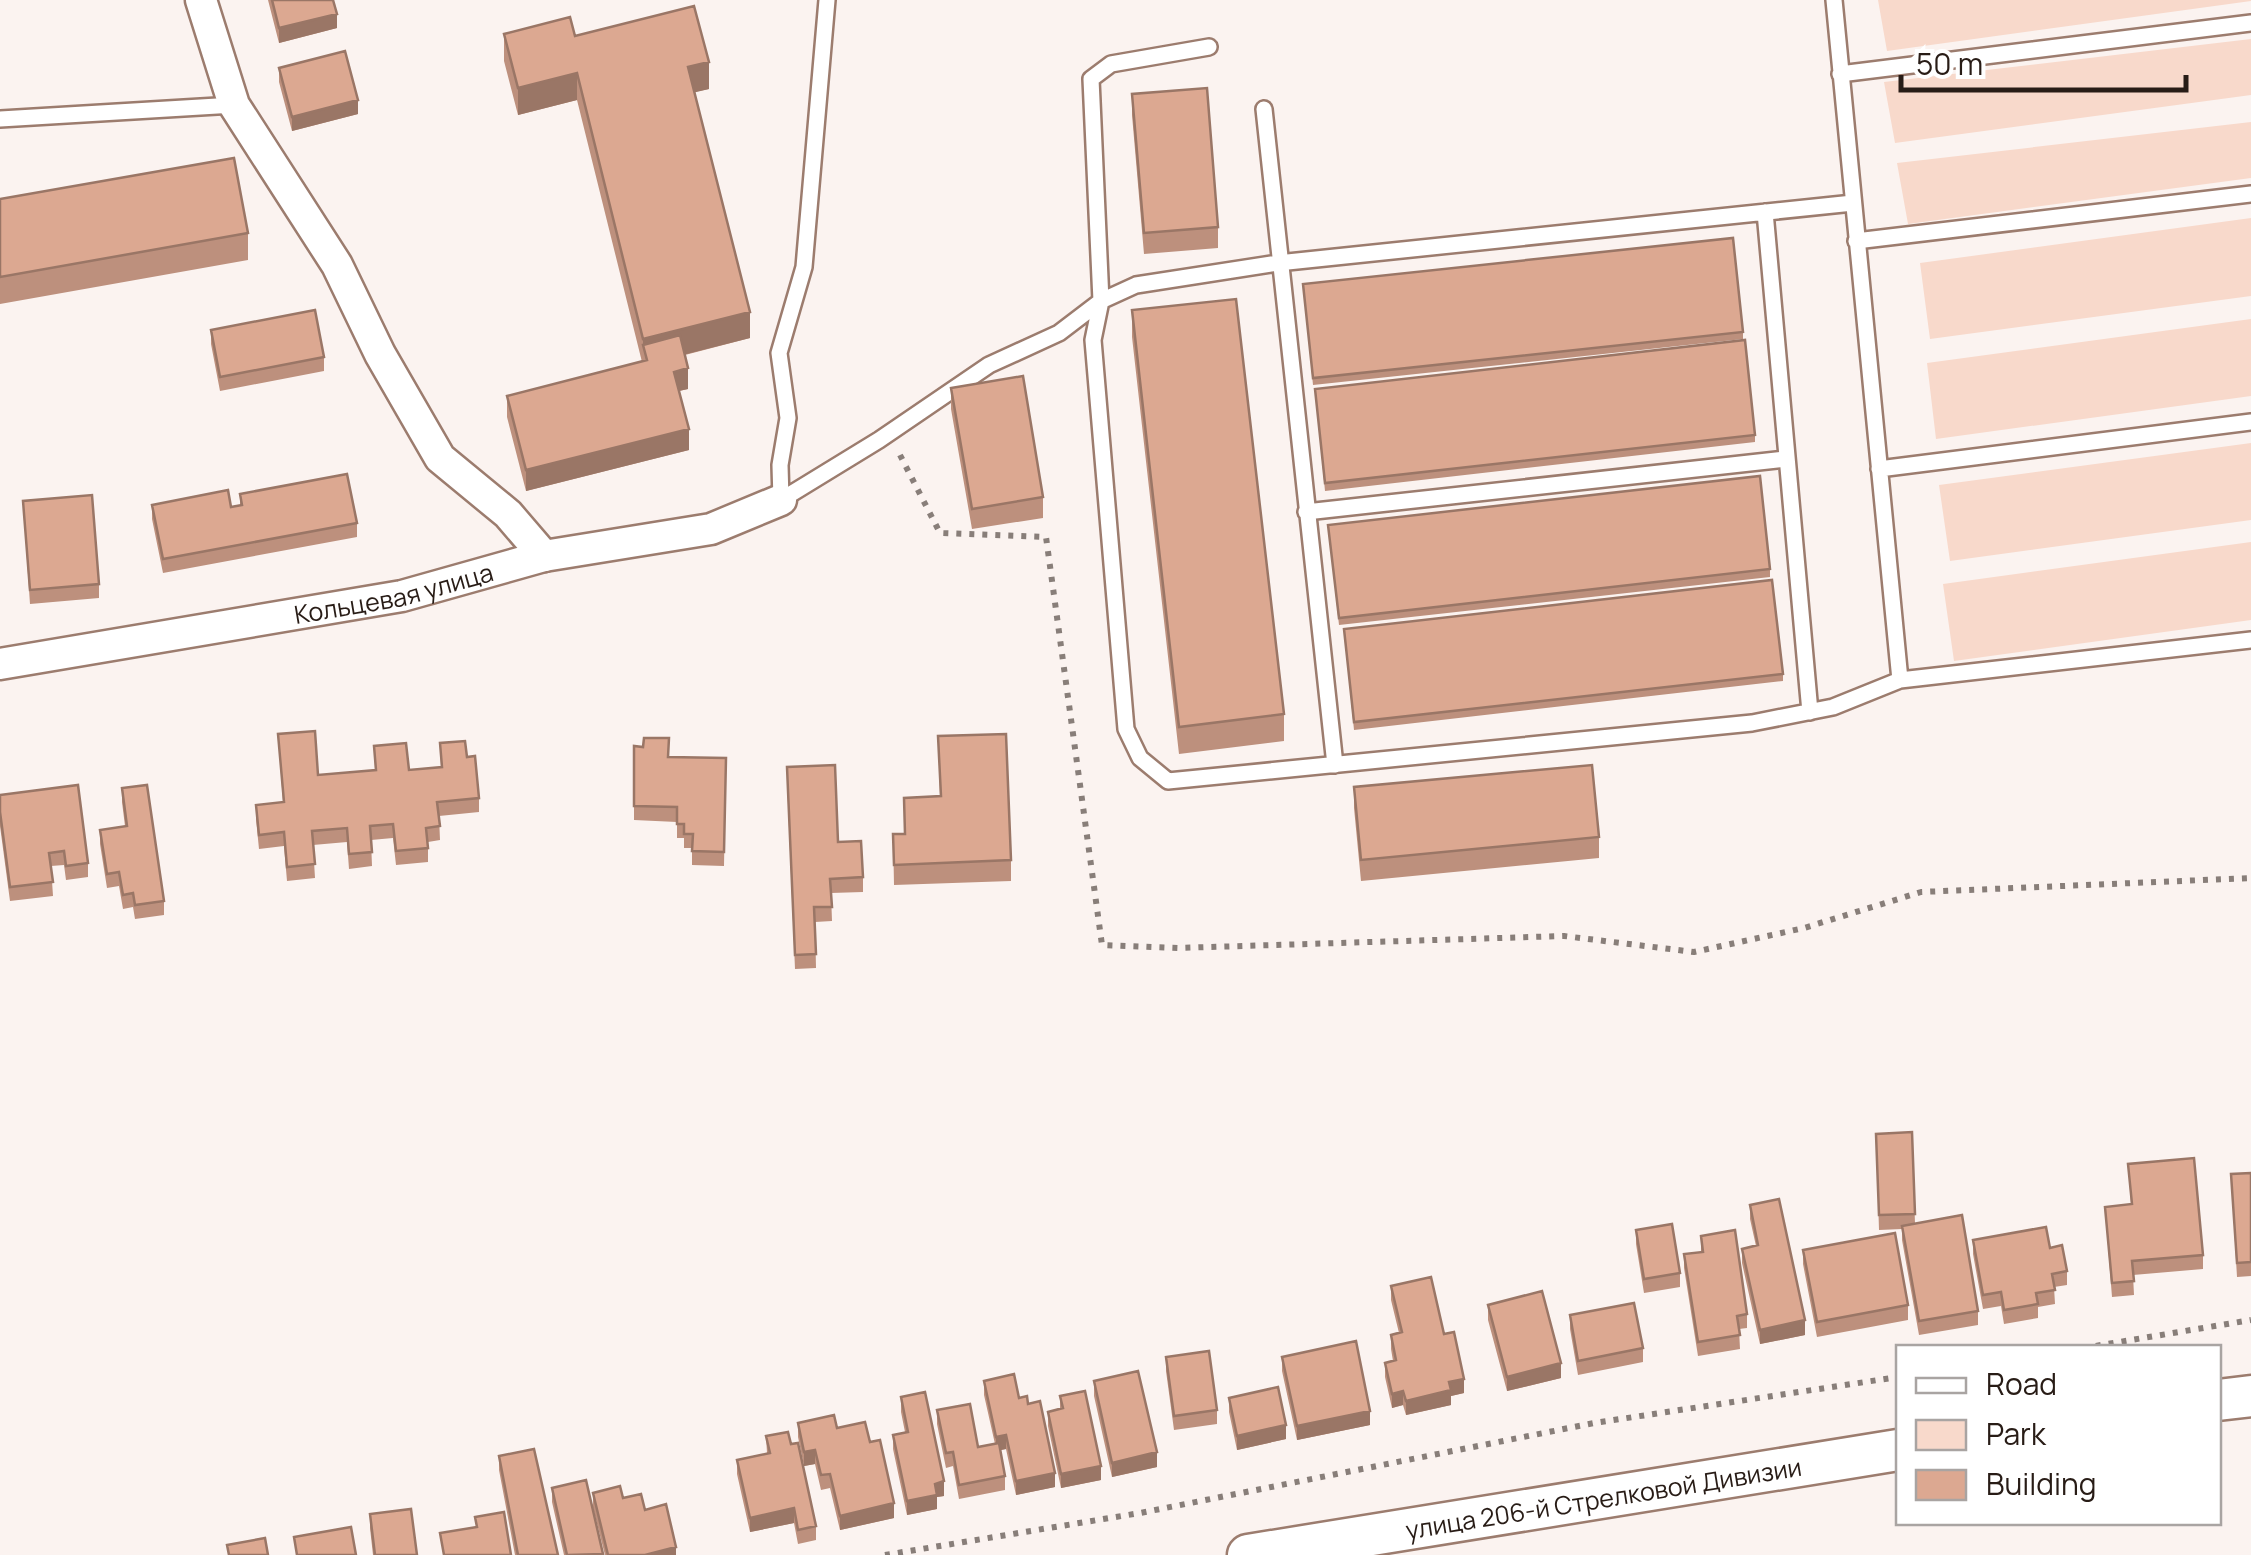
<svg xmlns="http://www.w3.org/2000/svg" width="2251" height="1555" viewBox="0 0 2251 1555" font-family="Manrope,sans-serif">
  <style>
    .green { fill: #f8d9cb }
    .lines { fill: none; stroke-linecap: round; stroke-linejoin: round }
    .lane-casing { stroke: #9c7c6e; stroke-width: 20 }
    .street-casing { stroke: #9c7c6e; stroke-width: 35 }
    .secondary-casing { stroke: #9c7c6e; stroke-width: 45 }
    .path { stroke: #887e79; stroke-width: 6; stroke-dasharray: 5 8; stroke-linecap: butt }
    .lane { stroke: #fff; stroke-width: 15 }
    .street { stroke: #fff; stroke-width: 30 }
    .secondary { stroke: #fff; stroke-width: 40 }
    .wall { fill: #bd907d }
    .shaded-wall { fill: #9a7666 }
    .building { fill: #dca891; stroke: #9a7666; stroke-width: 2.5 }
    .labels { text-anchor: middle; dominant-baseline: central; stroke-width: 8; stroke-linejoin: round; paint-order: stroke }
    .street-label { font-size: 25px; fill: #281c16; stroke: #fff }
  </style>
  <rect width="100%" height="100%" fill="#fbf3f0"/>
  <!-- green -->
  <path class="green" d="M1878,0H2251V1L1887,51Z
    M2251,39V95L1895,143L1884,82Z
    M2251,122V178L1908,224L1897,163Z
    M2251,218V296L1930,339L1920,263Z
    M2251,319V396L1936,439L1927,363Z
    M2251,443V520L1950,561L1939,485Z
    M2251,542V620L1954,661L1943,584Z"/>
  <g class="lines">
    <defs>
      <path id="lane" d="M827,0L804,267L779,353L788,418L780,465L781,500L879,440L989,365L1059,333L1101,301L1136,285L1278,263L1853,203
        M1834,0L1900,680
        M1209,47L1111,64L1091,79L1101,301L1093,340L1126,729L1140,758L1168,781L1752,723L1833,707L1900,680L2251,640
        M1840,74L2251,23
        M1264,109L1335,765
        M0,119L234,105
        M1765,212L1810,712
        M1856,241L2251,194
        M1879,469L2251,422
        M1306,512L1786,459"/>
      <g id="street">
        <path d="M201,0L234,105L337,265L380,354L440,458L508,514L544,556"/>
        <path id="s1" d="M0,664L402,596L544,556L711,529L781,500"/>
      </g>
      <g id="secondary">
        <path d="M2218,1400L2251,1396"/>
        <path id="s2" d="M1248,1555L1898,1450"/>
      </g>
    </defs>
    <!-- lane casing -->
    <use href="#lane" class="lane-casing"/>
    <!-- street casing -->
    <use href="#street" class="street-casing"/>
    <!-- secondary casing -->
    <use href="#secondary" class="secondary-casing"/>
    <!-- path -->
    <path class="path" d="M900,455L940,533L1046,537L1102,945L1178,948L1564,936L1694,952L1804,928L1921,892L2251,878
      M2083,1348L2251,1320
      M885,1555L1140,1513L1594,1423L1898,1377"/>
    <!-- lane -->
    <use href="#lane" class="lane"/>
    <!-- street -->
    <use href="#street" class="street"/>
    <!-- secondary -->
    <use href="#secondary" class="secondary"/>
  </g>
  <!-- wall -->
  <path class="wall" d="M268,0H333L337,28L279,43Z
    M504,34L575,36L709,89L694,92L750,338L685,355L688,389L679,391L689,450L526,491L507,417V396L642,362L577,100L518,115L504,61Z
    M279,68L358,114L292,131L279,82Z
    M1132,94L1218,227V248L1144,254L1132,115Z
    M0,199L248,233V260L0,304Z
    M1303,284L1743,332V339L1313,385Z
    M1132,310L1284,714V741L1179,754L1132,337Z
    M211,330L324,357V371L220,391L211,344Z
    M951,388L1043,497V518L972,529L951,409Z
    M1315,389L1755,435V442L1325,491Z
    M240,494L357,523V537L163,573L152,519V505L231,507L240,505Z
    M23,501L99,584V598L30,604Z
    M1328,525L1770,569V577L1339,625Z
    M1344,629L1783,674V681L1354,730Z
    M278,734L318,775L375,770L374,746L409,770L441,767L440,743L467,757L479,798V812L439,816L440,840L428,842V862L396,865L393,838L371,840L372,866L349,869L347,842L313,845L315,878L287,881L284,846L259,849L256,819V805L283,802Z
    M938,736L1011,860V881L894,885L893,834H904L940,796Z
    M634,746L669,757L726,758L724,866L692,865V848H684V838H677V822L634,820Z
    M787,781L838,842L863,877V892L831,893L832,921L815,922L816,968L795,969Z
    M1354,787L1599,837V858L1361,881L1354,808Z
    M122,788L164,901V915L135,919L133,907L123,909L119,886L107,888L100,844V830L125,826L122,802Z
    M0,795L88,863V877L66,880L64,865L51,866L53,896L10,901L0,826Z
    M1912,1132L1915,1224L1978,1311V1325L1919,1335L1902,1240V1229L1879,1230L1876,1134Z
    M2128,1164L2203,1255V1269L2133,1275L2134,1295L2112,1297L2105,1207L2131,1204Z
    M2251,1173V1276L2237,1277L2231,1174Z
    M1750,1205L1805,1335L1760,1344L1742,1263V1249L1756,1246L1750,1219Z
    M1636,1230L1680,1273V1287L1644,1293L1636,1244Z
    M1701,1236L1747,1314V1328L1739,1329L1740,1349L1698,1356L1684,1268V1254L1701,1252Z
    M1973,1240L2050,1248L2067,1271V1285L2054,1287L2055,1304L2038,1307V1318L2004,1324L2001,1306L1983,1309L1973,1254Z
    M1803,1250L1908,1305V1320L1817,1337L1803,1264Z
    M1391,1286L1444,1334L1464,1393L1451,1396V1405L1406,1415L1403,1405L1392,1408L1385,1377V1363L1393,1361L1391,1349V1335L1399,1333L1391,1300Z
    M1488,1305L1561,1378L1507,1391L1488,1320Z
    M1570,1315L1643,1348V1362L1578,1375L1570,1329Z
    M1166,1357L1217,1410V1424L1174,1430L1166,1371Z
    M1282,1357L1370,1425L1297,1440L1282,1371Z
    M984,1381L1028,1404L1055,1487L1016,1495L1006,1449L1000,1450L1005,1476V1490L959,1499L953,1466L946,1468L937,1424V1410L978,1447L995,1444L984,1395Z
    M1094,1381L1157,1467L1112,1477L1094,1396Z
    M1060,1396L1101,1480L1061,1488L1048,1426V1412L1060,1409Z
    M901,1397L944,1496L937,1497V1509L907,1515L893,1449V1435L905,1432L901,1412Z
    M1229,1398L1286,1439L1237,1450L1229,1412Z
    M798,1423L837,1428L870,1442L894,1518L840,1530L830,1488L821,1490L815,1464L804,1466L798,1437Z
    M766,1436L791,1444L816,1526V1540L798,1544L794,1523L750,1532L737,1474V1460L767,1453Z
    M499,1456L558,1555H515L499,1470Z
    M552,1488L603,1555H564L552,1502Z
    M593,1493L623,1498L645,1510L676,1555H605L593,1508Z
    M370,1514L417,1555H373L370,1528Z"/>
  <!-- shaded-wall -->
  <path class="shaded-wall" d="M337,14V28L279,43V28Z
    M709,62V89L688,94V67Z
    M577,73V100L518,115V88Z
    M358,100V114L292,131V117Z
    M750,312V338L647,364L643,345V365V339Z
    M688,368V389L674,392V372Z
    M689,429V450L526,491V470Z
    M1805,1320V1335L1760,1344V1330Z
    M1561,1363V1378L1507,1391V1377Z
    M1464,1379V1393L1451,1396V1405L1406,1415V1401L1449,1382Z
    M1403,1391V1405L1392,1408V1394Z
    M1370,1411V1425L1297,1440V1426Z
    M1286,1425V1439L1237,1450V1436Z
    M1006,1435V1449L996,1451V1437Z
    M815,1450V1464L804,1466V1452Z
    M1157,1452V1467L1112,1477V1463Z
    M1101,1466V1480L1061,1488V1474Z
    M1055,1473V1487L1016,1495V1481Z
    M944,1481V1496L937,1497V1509L907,1515V1501L935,1484Z
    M894,1503V1518L840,1530V1516Z
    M794,1508V1523L750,1532V1518Z
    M676,1547V1555H645Z"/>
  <!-- building -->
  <path class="building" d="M272,0H333L337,14L279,28Z
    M694,6L709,62L688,67L750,312L643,339L577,73L518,88L504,34L570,17L575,36Z
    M345,51L358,100L292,117L279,68Z
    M1207,88L1218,227L1144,233L1132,94Z
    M234,158L248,233L0,277V199Z
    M1733,238L1743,332L1313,378L1303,284Z
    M1236,299L1284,714L1179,727L1132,310Z
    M315,310L324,357L220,377L211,330Z
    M680,335L688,368L674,372L689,429L526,470L507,396L647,360L643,345Z
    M1745,340L1755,435L1325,483L1315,389Z
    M1023,376L1043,497L972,509L951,388Z
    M347,474L357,523L163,559L152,505L228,490L231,507L242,505L240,494Z
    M1760,476L1770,569L1339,618L1328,525Z
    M92,495L99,584L30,590L23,501Z
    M1772,580L1783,674L1354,722L1344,629Z
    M315,731L318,775L376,770L374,746L406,743L409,770L442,767L440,743L465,741L467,757L475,756L479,798L437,802L440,826L426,828L428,848L396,851L393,824L370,826L372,852L349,854L347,828L312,831L315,864L287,867L284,832L259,835L256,805L284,802L278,734Z
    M1006,734L1011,860L894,865L893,834H905L904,798L941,796L938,736Z
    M644,738H669L668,757L726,758L724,852L692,851L693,834H684V824H677V807L634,806V746L643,747Z
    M835,765L838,842L861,841L863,877L830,879L832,907H814L816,954L795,955L787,767Z
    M1592,765L1599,837L1361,860L1354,787Z
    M78,785L88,863L66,866L64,851L49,853L53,882L10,887L0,812V795Z
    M147,785L164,901L135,905L133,893L123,895L119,872L107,874L100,830L127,826L122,788Z
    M1912,1132L1915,1214L1879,1215L1876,1134Z
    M2194,1158L2203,1255L2132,1261L2134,1281L2112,1283L2105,1207L2132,1204L2128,1164Z
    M2251,1173V1262L2237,1263L2231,1174Z
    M1779,1199L1805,1320L1760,1330L1742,1249L1758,1245L1750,1205Z
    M1962,1215L1978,1311L1919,1321L1902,1226Z
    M1672,1224L1680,1273L1644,1279L1636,1230Z
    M2046,1227L2050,1248L2062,1245L2067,1271L2052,1274L2055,1290L2036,1293L2038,1304L2004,1310L2001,1292L1983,1295L1973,1240Z
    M1735,1230L1747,1314L1737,1316L1740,1335L1698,1342L1684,1254L1703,1252L1701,1236Z
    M1895,1233L1908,1305L1817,1322L1803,1250Z
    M1431,1277L1444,1334L1454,1332L1464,1379L1449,1382L1451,1390L1406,1401L1403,1391L1392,1394L1385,1363L1396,1360L1391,1335L1402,1332L1391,1286Z
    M1542,1291L1561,1363L1507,1377L1488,1305Z
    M1634,1303L1643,1348L1578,1361L1570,1315Z
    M1356,1341L1370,1411L1297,1426L1282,1357Z
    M1209,1351L1217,1410L1174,1416L1166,1357Z
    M1138,1371L1157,1452L1112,1463L1094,1381Z
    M1014,1374L1019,1398L1027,1396L1028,1404L1040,1401L1055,1473L1016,1481L1006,1435L996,1437L984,1381Z
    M1278,1387L1286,1425L1237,1436L1229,1398Z
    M1085,1391L1101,1466L1061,1474L1048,1412L1063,1408L1060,1396Z
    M925,1392L944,1481L935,1484L937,1495L907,1501L893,1435L908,1432L901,1397Z
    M970,1404L978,1447L999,1443L1005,1476L959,1485L953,1452L946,1453L937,1410Z
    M834,1415L837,1428L865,1422L870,1442L880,1440L894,1503L840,1516L830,1474L821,1475L815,1450L804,1452L798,1423Z
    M788,1432L791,1444L798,1443L816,1526L798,1530L794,1508L750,1518L737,1460L770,1453L766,1436Z
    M534,1449L558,1555H518L499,1456Z
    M586,1480L603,1554L567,1555L552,1488Z
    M620,1486L623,1498L641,1494L645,1510L666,1504L676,1547L645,1555H608L593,1493Z
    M411,1509L417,1555H375L370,1514Z
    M504,1512L511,1555H444L440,1533L477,1527L475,1517Z
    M351,1527L356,1555H297L294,1537Z
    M265,1538L268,1555H229L227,1545Z"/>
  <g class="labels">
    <!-- street labels -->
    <g class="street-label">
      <text stroke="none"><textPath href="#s1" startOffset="400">Кольцевая улица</textPath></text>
      <text stroke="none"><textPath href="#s2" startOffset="360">улица 206-й Стрелковой Дивизии</textPath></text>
    </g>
  </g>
  <!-- legend -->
  <rect x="1896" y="1345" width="325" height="180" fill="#ffffff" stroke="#a9a4a2" stroke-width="2.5"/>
  <rect x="1916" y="1378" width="50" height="15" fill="#ffffff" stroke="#a9a4a2" stroke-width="2.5"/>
  <text x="1986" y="1395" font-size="30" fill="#281c16">Road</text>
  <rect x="1916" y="1420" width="50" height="30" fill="#f8d9cb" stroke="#a9a4a2" stroke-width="2.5"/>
  <text x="1986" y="1445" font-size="30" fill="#281c16">Park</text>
  <rect x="1916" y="1470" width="50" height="30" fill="#dca891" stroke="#a9a4a2" stroke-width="2.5"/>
  <text x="1986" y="1495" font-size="30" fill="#281c16">Building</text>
  <!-- scale -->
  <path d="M1901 75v15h285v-15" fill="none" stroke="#281c16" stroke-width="5"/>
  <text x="1916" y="75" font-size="30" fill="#281c16" stroke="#ffffff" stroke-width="8" paint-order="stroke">50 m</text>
</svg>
